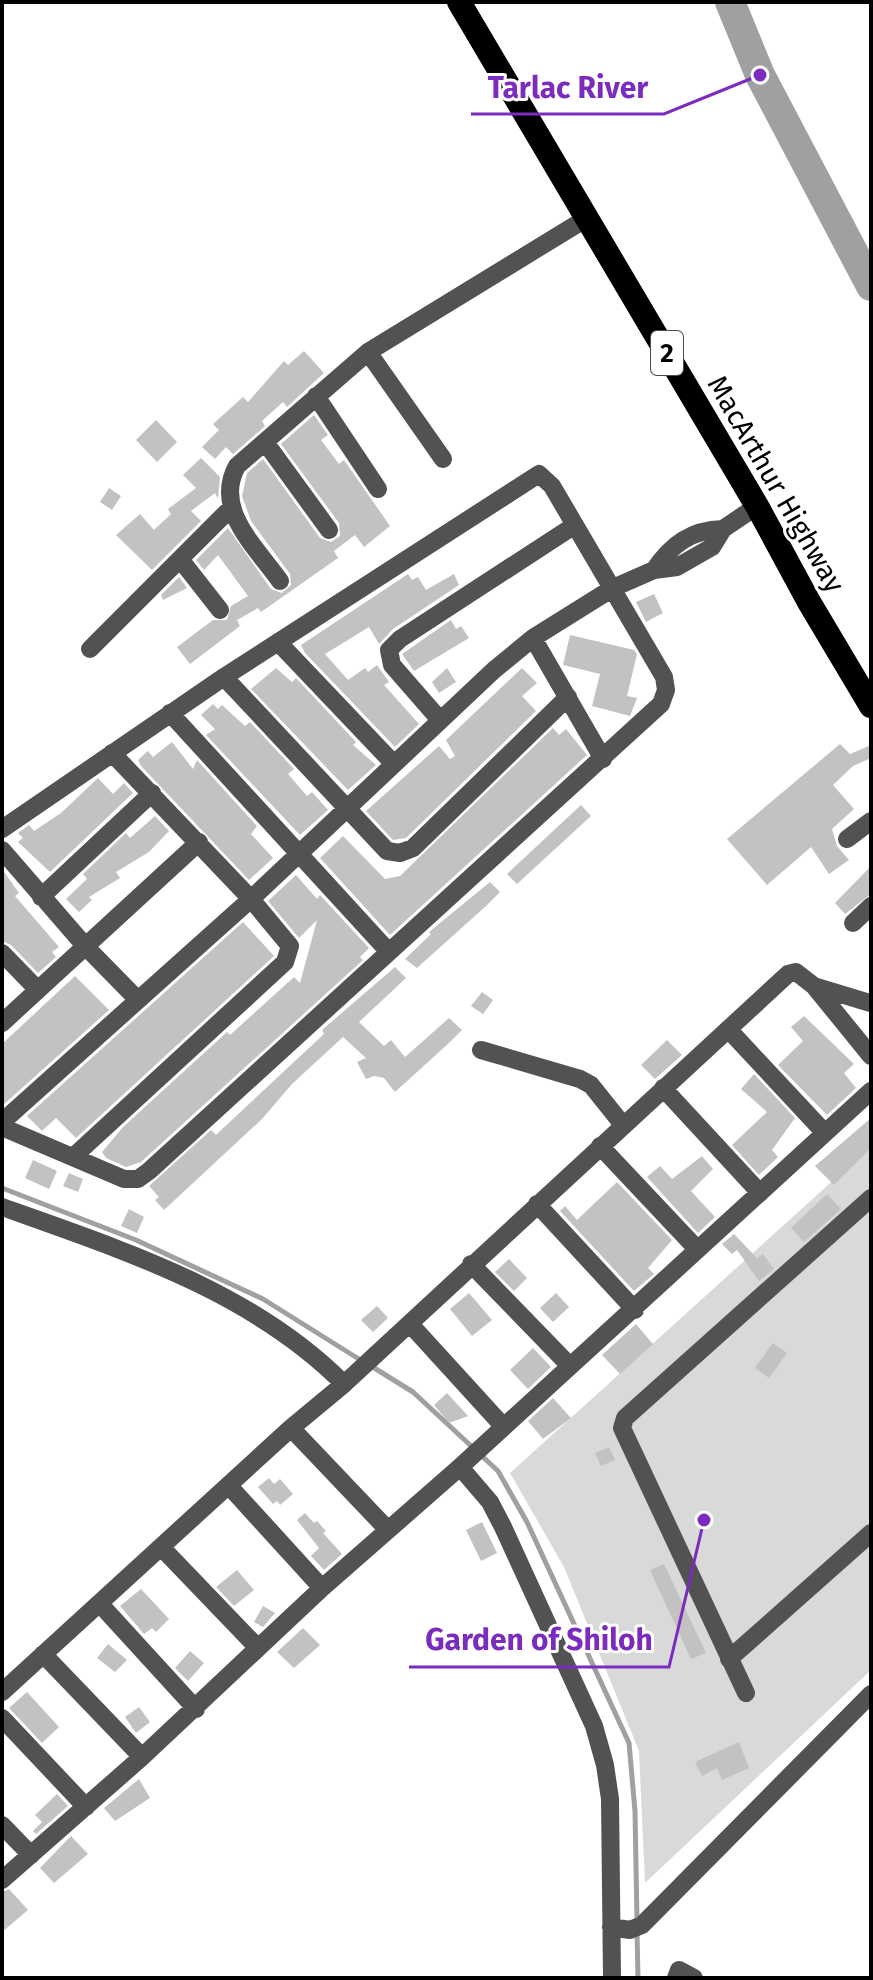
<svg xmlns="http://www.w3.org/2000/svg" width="873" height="1980" viewBox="0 0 873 1980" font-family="'Fira Sans',sans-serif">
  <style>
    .green { fill: #d9d9d9 }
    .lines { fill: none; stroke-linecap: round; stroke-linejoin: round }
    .stream { stroke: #a0a0a0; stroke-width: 5 }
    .river { stroke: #a0a0a0; stroke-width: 30 }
    .building { fill: #c2c2c2 }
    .minor { stroke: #525252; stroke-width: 18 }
    .highway { stroke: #000; stroke-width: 24 }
    .labels { text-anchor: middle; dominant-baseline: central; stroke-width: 6; stroke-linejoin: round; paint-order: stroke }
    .shield { fill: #fff; stroke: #4c4c4c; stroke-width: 2 }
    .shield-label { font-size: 26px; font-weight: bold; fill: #000 }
    .street-label { font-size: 28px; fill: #000; stroke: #fff }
    .leader { fill: none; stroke: #7b2cbf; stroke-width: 3 }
    .callout-dot { fill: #7b2cbf; stroke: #fff; stroke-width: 3 }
    .callout-label { font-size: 30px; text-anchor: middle; font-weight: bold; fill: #7b2cbf; stroke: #fff; stroke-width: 6; stroke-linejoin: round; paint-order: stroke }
  </style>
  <rect width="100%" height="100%" fill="#fff"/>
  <!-- green -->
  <path class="green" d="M871,1146V1670L645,1883L639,1751L564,1567L510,1473Z"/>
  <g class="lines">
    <!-- stream -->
    <path class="stream" d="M2,1188L136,1240L263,1299L362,1361
      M371,1366L413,1392L498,1471L527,1522L629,1743L635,1811L637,1921
      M637,1931L638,1978"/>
    <!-- river -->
    <path class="river" d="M730,2L760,75L871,286"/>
  </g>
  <!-- building -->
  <path class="building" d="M304,351L324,373L287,407L283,402L262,421L265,426L233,454L226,447L215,459L202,447L219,430L213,424L243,397L248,402L284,361L288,365Z
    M314,415L328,435L321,440L339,464L344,460L390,526L364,547L355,535L334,551L338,558L261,612L258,608L237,620L240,626L190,664L177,647L213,620H227L231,606L248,596L218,555L204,570L196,560L228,528L271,589L282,593L291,585L290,574L251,521L242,496L247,473L263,459L320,538L331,542L340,536L339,523L281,444Z
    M156,420L177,442L157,462L136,440Z
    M201,458L220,477L218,499L215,493L191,511L201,521L152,570L116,535L140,514L154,530L171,514L168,509L196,488L183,475Z
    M109,488L121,496L112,510L100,502Z
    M408,574L412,580L418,577L426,590L454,574L459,585L393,629L379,644L369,627L325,654L348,680L365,668L368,672L377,665L389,682L384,685L419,724L395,747L305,653L301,645Z
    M179,577L187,588L163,600L161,595Z
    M654,594L663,613L646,622L636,602Z
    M451,620L456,629L461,626L469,638L414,671L402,654Z
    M570,635L634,650L637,654L627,696L637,698L630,716L592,706L600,674L563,665Z
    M276,668L292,682L296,678L356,742L353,745L376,765L348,790L251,689Z
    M447,668L456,682L439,693L432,682Z
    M522,668L537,683L522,696L536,711L406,838L393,840L366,811L439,746L450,759L455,756L446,740Z
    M213,704L218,709L222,705L245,726L250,722L294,769L288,774L307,796L312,792L328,810L300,835L206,735L215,729L201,715Z
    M553,728L559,735L566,729L587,755L390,935L320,858L343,836L385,879L400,876Z
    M172,742L193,769L197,760L257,826L251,834L273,858L249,880L141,766L138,760L148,751L153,757Z
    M840,744L850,754L871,745V758L853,766L833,785L854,809L832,829L837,846L849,860L829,874L811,847L767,885L727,839Z
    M98,778L113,794L124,783L133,793L50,872L18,842L23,838L18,833L29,825L34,831L61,813Z
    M581,805L591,816L517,884L507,874Z
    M155,816L169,831L149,852L116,872L120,878L89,897L92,900L79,912L66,899L87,879L83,874L126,833L130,838Z
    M871,866V894L845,914L835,903Z
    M2,869L19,893L15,896L59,947L52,952L56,957L38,973L11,945L2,941Z
    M296,875L317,899L320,895L369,948L360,957L363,960L141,1162L126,1167L106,1158L102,1152L123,1127L227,1032L230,1035L294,977L300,983L317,920L299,938L268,901Z
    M490,882L500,892L486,906L417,968L405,959L431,934L429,932Z
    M243,922L274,956L76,1138L56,1118L42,1131L27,1116Z
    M395,967L406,978L359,1022L384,1046L391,1040L405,1057L449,1018L462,1030L449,1043L395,1092L384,1078L374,1076L366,1079L357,1062L366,1058L343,1037L292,1084L262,1119L164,1210L155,1200L159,1197L149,1186L211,1130L216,1135L219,1132L324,1034L322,1030Z
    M75,976L109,1010L2,1106V1044Z
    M482,992L493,1000L483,1014L471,1006Z
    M804,1016L854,1064L844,1073L856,1088L827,1115L778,1065L803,1041L791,1027Z
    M667,1040L682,1055L655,1079L641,1065Z
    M754,1074L795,1118L772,1150L778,1157L759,1175L732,1145L767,1112L741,1089Z
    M871,1118V1148L834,1185L815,1166Z
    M702,1156L713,1169L691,1191L715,1217L698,1233L647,1177L660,1166L672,1179Z
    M33,1160L57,1171L49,1189L25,1178Z
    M69,1173L83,1179L78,1192L63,1186Z
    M617,1182L672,1240L648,1268L654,1274L634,1291L560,1211L565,1206L577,1220Z
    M827,1194L841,1209L804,1242L791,1228Z
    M129,1209L144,1217L137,1233L121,1226Z
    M734,1234L757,1258L763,1254L774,1269L759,1281L737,1250L732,1254L722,1244Z
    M509,1259L527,1278L514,1291L495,1272Z
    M469,1293L492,1320L472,1336L450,1309Z
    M556,1293L569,1307L553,1322L540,1308Z
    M377,1306L388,1318L373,1332L361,1320Z
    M636,1324L653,1344L620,1374L602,1355Z
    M773,1343L787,1353L769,1378L755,1368Z
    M533,1348L551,1367L528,1389L510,1370Z
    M447,1393L468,1416L449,1423L434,1405Z
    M553,1398L571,1418L543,1439L528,1421Z
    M609,1447L615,1460L601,1466L595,1453Z
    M269,1478L274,1484L280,1479L293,1494L280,1505L277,1501L273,1504L258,1487Z
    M305,1513L314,1523L317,1521L326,1531L323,1533L342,1554L324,1570L311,1556L319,1548L297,1520Z
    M482,1522L497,1553L481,1561L466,1530Z
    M664,1564L706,1653L691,1659L650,1570Z
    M237,1570L254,1590L234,1606L216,1587Z
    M141,1589L169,1619L156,1632L152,1628L144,1634L120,1606Z
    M263,1606L275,1613L263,1627L254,1622Z
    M303,1628L320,1645L294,1668L277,1652Z
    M108,1644L127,1660L115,1672L97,1658Z
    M190,1651L204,1663L188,1681L175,1668Z
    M27,1692L59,1727L42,1743L9,1708Z
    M139,1707L150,1722L136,1733L125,1717Z
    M739,1742L749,1768L722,1780L717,1768L702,1776L695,1762Z
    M139,1779L150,1798L115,1821L104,1808Z
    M57,1794L68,1806L36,1834L33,1831L42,1822L35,1815Z
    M71,1836L88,1854L54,1883L40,1868Z
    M9,1889L28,1910L2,1932V1892Z"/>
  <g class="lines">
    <!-- minor -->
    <path class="minor" d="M368,352L443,459
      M316,396L378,489
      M265,442L329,530
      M180,559L220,610
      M654,570C672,544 691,530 723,529
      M280,581C256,547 213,509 237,466L368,352L587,218
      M533,638L603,759
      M278,642L394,764
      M90,649L230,509
      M224,677L387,851L400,853L413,848L568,697
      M170,713L389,952
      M440,720L392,665L389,650L400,639L575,525
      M2,829L224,677L539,474L552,486L664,677L666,690L661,704L149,1171L138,1179H124L2,1127
      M847,839L871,821
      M2,850L86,947L138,1000
      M41,897L152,793
      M853,923L871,906
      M2,953L38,990
      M814,986L870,1003
      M2,1023L199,842
      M728,1029L825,1133
      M481,1050L580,1079L591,1085L623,1125
      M663,1088L760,1193
      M2,1122L251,899L494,670L533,638L613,588L654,570L677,567L712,547L723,529L757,506
      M600,1146L697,1249
      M73,1157L285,962L290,946L251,899L112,753
      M537,1204L635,1310
      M2,1207C122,1250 252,1291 344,1384
      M471,1264L570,1366
      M410,1324L503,1426
      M291,1428L388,1530
      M460,1467L490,1502L503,1527L594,1726L605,1765L610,1799L612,1978
      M230,1487L322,1588
      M162,1548L258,1648
      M100,1604L196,1709
      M43,1654L142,1757
      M729,1659L871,1533
      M2,1692L291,1428L344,1384L788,974L796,972L814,986L871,1056
      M746,1693L622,1428L625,1418L871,1198
      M2,1718L86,1807
      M2,1825L31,1855
      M2,1880L142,1757L322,1588L460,1467L871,1091
      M611,1927L630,1930L642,1925L871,1694
      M676,1978L679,1970L694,1978"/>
    <!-- highway -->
    <path class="highway" d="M459,2L757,506L809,602L871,706"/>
  </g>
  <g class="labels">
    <!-- shield labels -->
    <rect class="shield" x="651" y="331" width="32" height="44" rx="6"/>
    <g class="shield-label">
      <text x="667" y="353">2</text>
    </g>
    <!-- street labels -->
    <g class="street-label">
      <text transform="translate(776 484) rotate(60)">MacArthur Highway</text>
    </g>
  </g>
  <!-- callouts -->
  <path class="leader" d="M760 75L664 114H471M704 1520L669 1667H409"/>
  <g class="callout-dot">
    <circle cx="760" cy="75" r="8"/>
    <circle cx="704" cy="1520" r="8"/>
  </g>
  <g class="callout-label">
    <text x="568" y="98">Tarlac River</text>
    <text x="539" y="1650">Garden of Shiloh</text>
  </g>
  <!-- border -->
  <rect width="873" height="1980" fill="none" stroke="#000000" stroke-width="8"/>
</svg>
